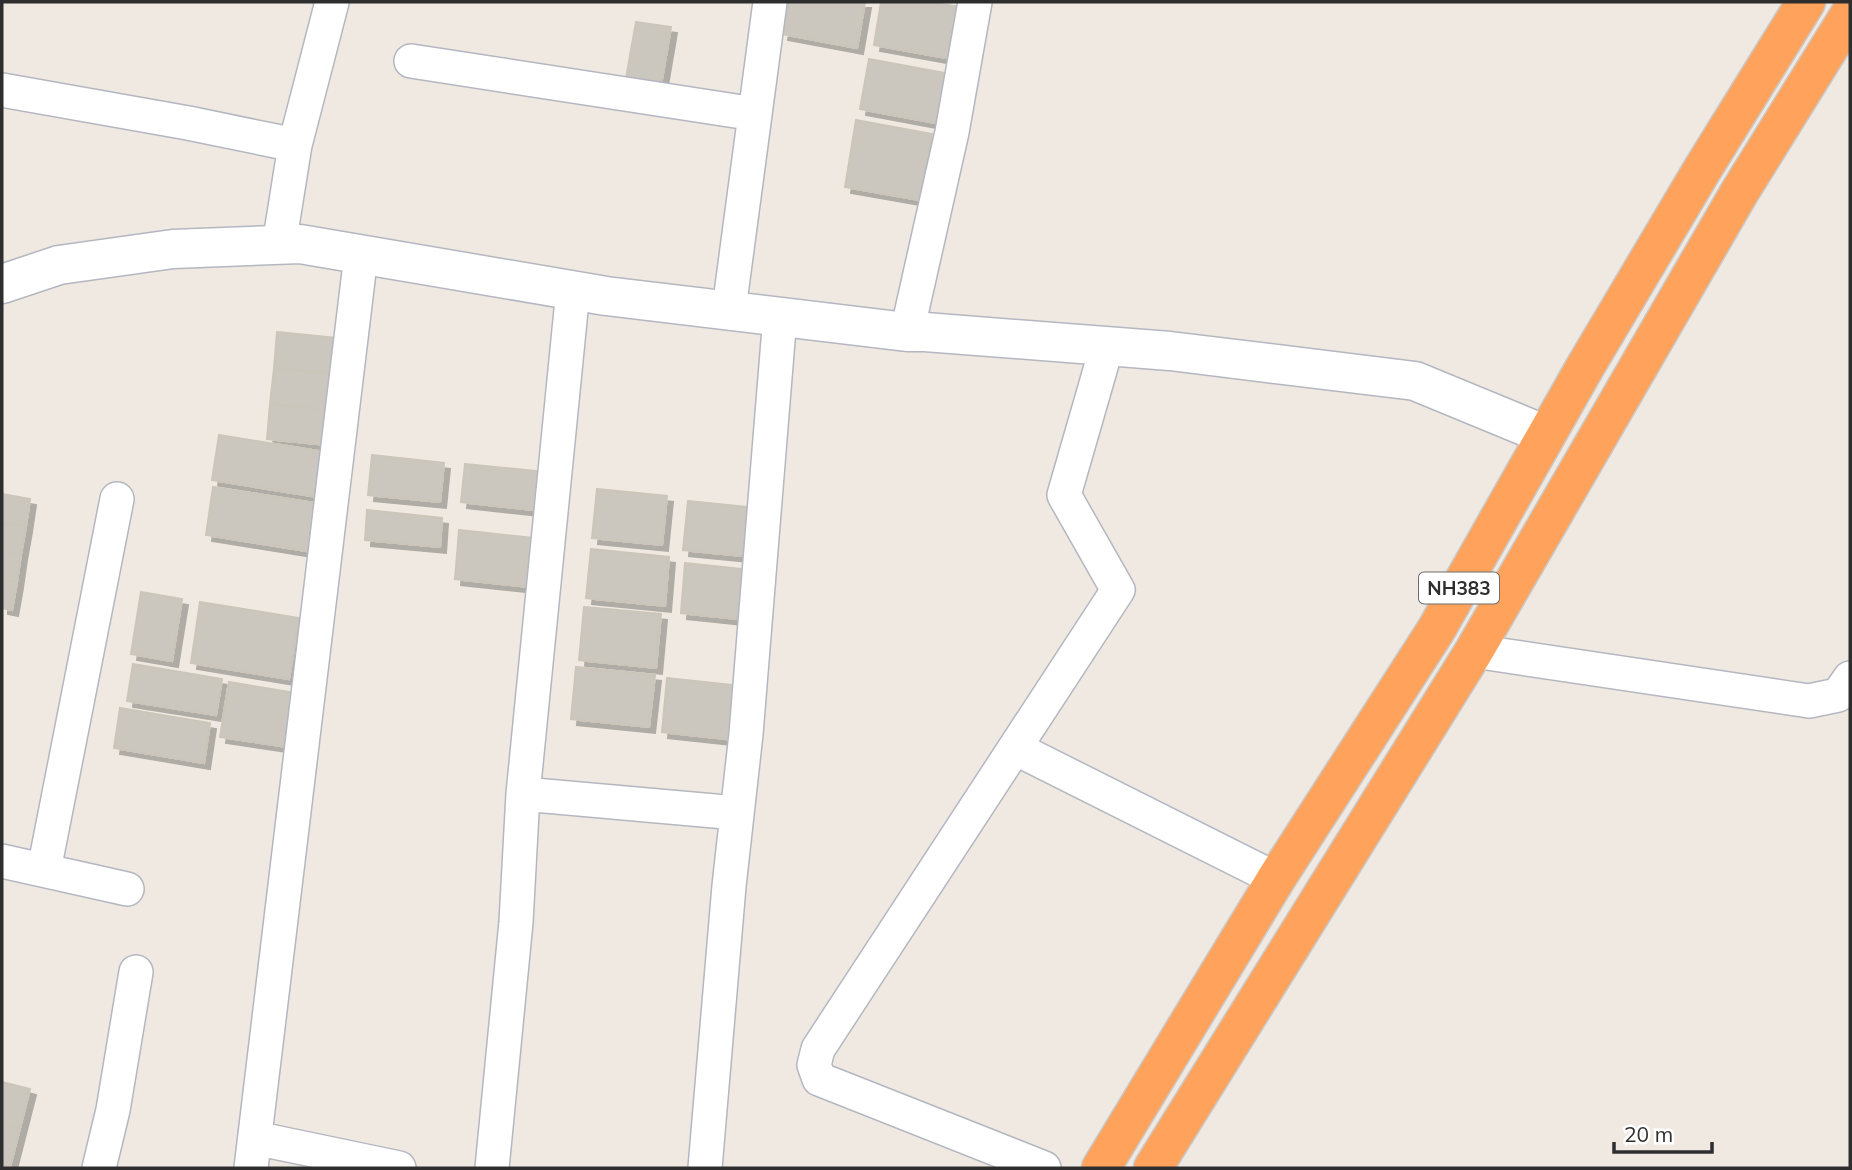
<svg xmlns="http://www.w3.org/2000/svg" width="1852" height="1170" viewBox="0 0 1852 1170" font-family="Mulish,sans-serif">
  <style>
    .building { fill: #cbc7bf; stroke: #cbc5ba; stroke-width: 2; filter: url(#shadow) }
    .lines { fill: none; stroke-linecap: round; stroke-linejoin: round }
    .street-casing { stroke: #b4b7c1; stroke-width: 36 }
    .secondary-casing { stroke: #b4b7c1; stroke-width: 41 }
    .highway-casing { stroke: #c9c9c9; stroke-width: 41 }
    .street { stroke: #fff; stroke-width: 33 }
    .secondary { stroke: #fff; stroke-width: 38 }
    .highway { stroke: #ffa35c; stroke-width: 38 }
    .labels { text-anchor: middle; dominant-baseline: central; stroke-width: 5; stroke-linejoin: round; paint-order: stroke }
    .shield { fill: #fff; stroke: #6d6d6d; stroke-width: 2 }
    .shield-label { font-size: 19px; font-weight: bold; fill: #2e2e2e }
  </style>
  <defs>
    <filter id="shadow"><feDropShadow dx="6" dy="6" stdDeviation="0" flood-color="#0004"/></filter>
  </defs>
  <rect width="100%" height="100%" fill="#efe9e1"/>
  <!-- building -->
  <path class="building" d="M788,2H865L857,48L782,34Z
    M881,2H928L961,7L952,59L874,45Z
    M636,22L671,27L660,91L625,84Z
    M869,59L945,73L936,123L860,109Z
    M856,120L932,134L920,200L845,187Z
    M277,332L336,338L333,374L274,368Z
    M274,368L333,374L329,410L270,404Z
    M270,404L329,410L326,445L267,439Z
    M219,435L325,452L318,497L212,480Z
    M372,455L444,463L440,502L368,495Z
    M465,464L545,472L542,511L461,502Z
    M213,487L321,504L313,552L206,535Z
    M597,489L667,496L662,545L592,538Z
    M2,494L30,499L26,526L2,523Z
    M688,501L756,508L752,557L683,550Z
    M367,510L442,518L440,547L365,540Z
    M2,523L26,526L21,554L2,551Z
    M459,530L533,538L528,587L455,579Z
    M591,549L669,557L665,606L586,598Z
    M2,551L21,554L17,582L2,580Z
    M685,563L750,570L746,620L681,613Z
    M2,580L17,582L12,610L2,608Z
    M141,592L182,599L172,661L131,654Z
    M200,602L299,618L289,679L191,663Z
    M584,607L661,614L656,668L579,660Z
    M133,664L222,679L216,715L127,701Z
    M576,667L655,675L649,727L571,719Z
    M667,678L740,686L734,740L662,732Z
    M229,682L296,693L288,747L220,737Z
    M120,708L210,723L204,763L114,748Z
    M2,1082L30,1089L20,1128L2,1123Z
    M2,1123L20,1128L10,1167L2,1165Z"/>
  <g class="lines">
    <defs>
      <path id="street" d="M411,61L755,114
        M2,90L188,123L295,145
        M279,245L295,145L332,2
        M729,309L770,2
        M907,332L952,132L975,2
        M1474,651L1809,701L1838,695L1850,678
        M1015,748L1276,879
        M523,794L737,813
        M2,861L127,889
        M44,870L117,499
        M255,1138L399,1168
        M99,1168L113,1110L136,972
        M251,1168L361,255
        M492,1168L516,922L523,794L573,290
        M705,1168L729,886L746,734L780,316
        M1044,1168L819,1079L814,1065L818,1049L1118,590L1064,495L1107,346"/>
      <path id="secondary" d="M2,284L59,265L173,249L300,244L606,296L907,332H925L1170,351L1415,381L1546,435"/>
      <path id="highway" d="M1101,1168L1276,879L1436,630L1585,367L1702,170L1806,2
        M1153,1168L1474,651L1739,193L1850,14"/>
    </defs>
    <!-- street casing -->
    <use href="#street" class="street-casing"/>
    <!-- secondary casing -->
    <use href="#secondary" class="secondary-casing"/>
    <!-- highway casing -->
    <use href="#highway" class="highway-casing"/>
    <!-- street -->
    <use href="#street" class="street"/>
    <!-- secondary -->
    <use href="#secondary" class="secondary"/>
    <!-- highway -->
    <use href="#highway" class="highway"/>
  </g>
  <g class="labels">
    <!-- shield labels -->
    <rect class="shield" x="1419" y="572.5" width="80" height="31" rx="5"/>
    <g class="shield-label">
      <text x="1459" y="588">NH383</text>
    </g>
  </g>
  <!-- border -->
  <rect width="1852" height="1170" fill="none" stroke="#2e2e2e" stroke-width="7"/>
  <!-- scale -->
  <path d="M1614 1142v10h98v-10" fill="none" stroke="#2e2e2e" stroke-width="3.5"/>
  <text x="1624" y="1142" font-size="21" fill="#2e2e2e" stroke="#ffffff" stroke-width="5" paint-order="stroke">20 m</text>
</svg>
